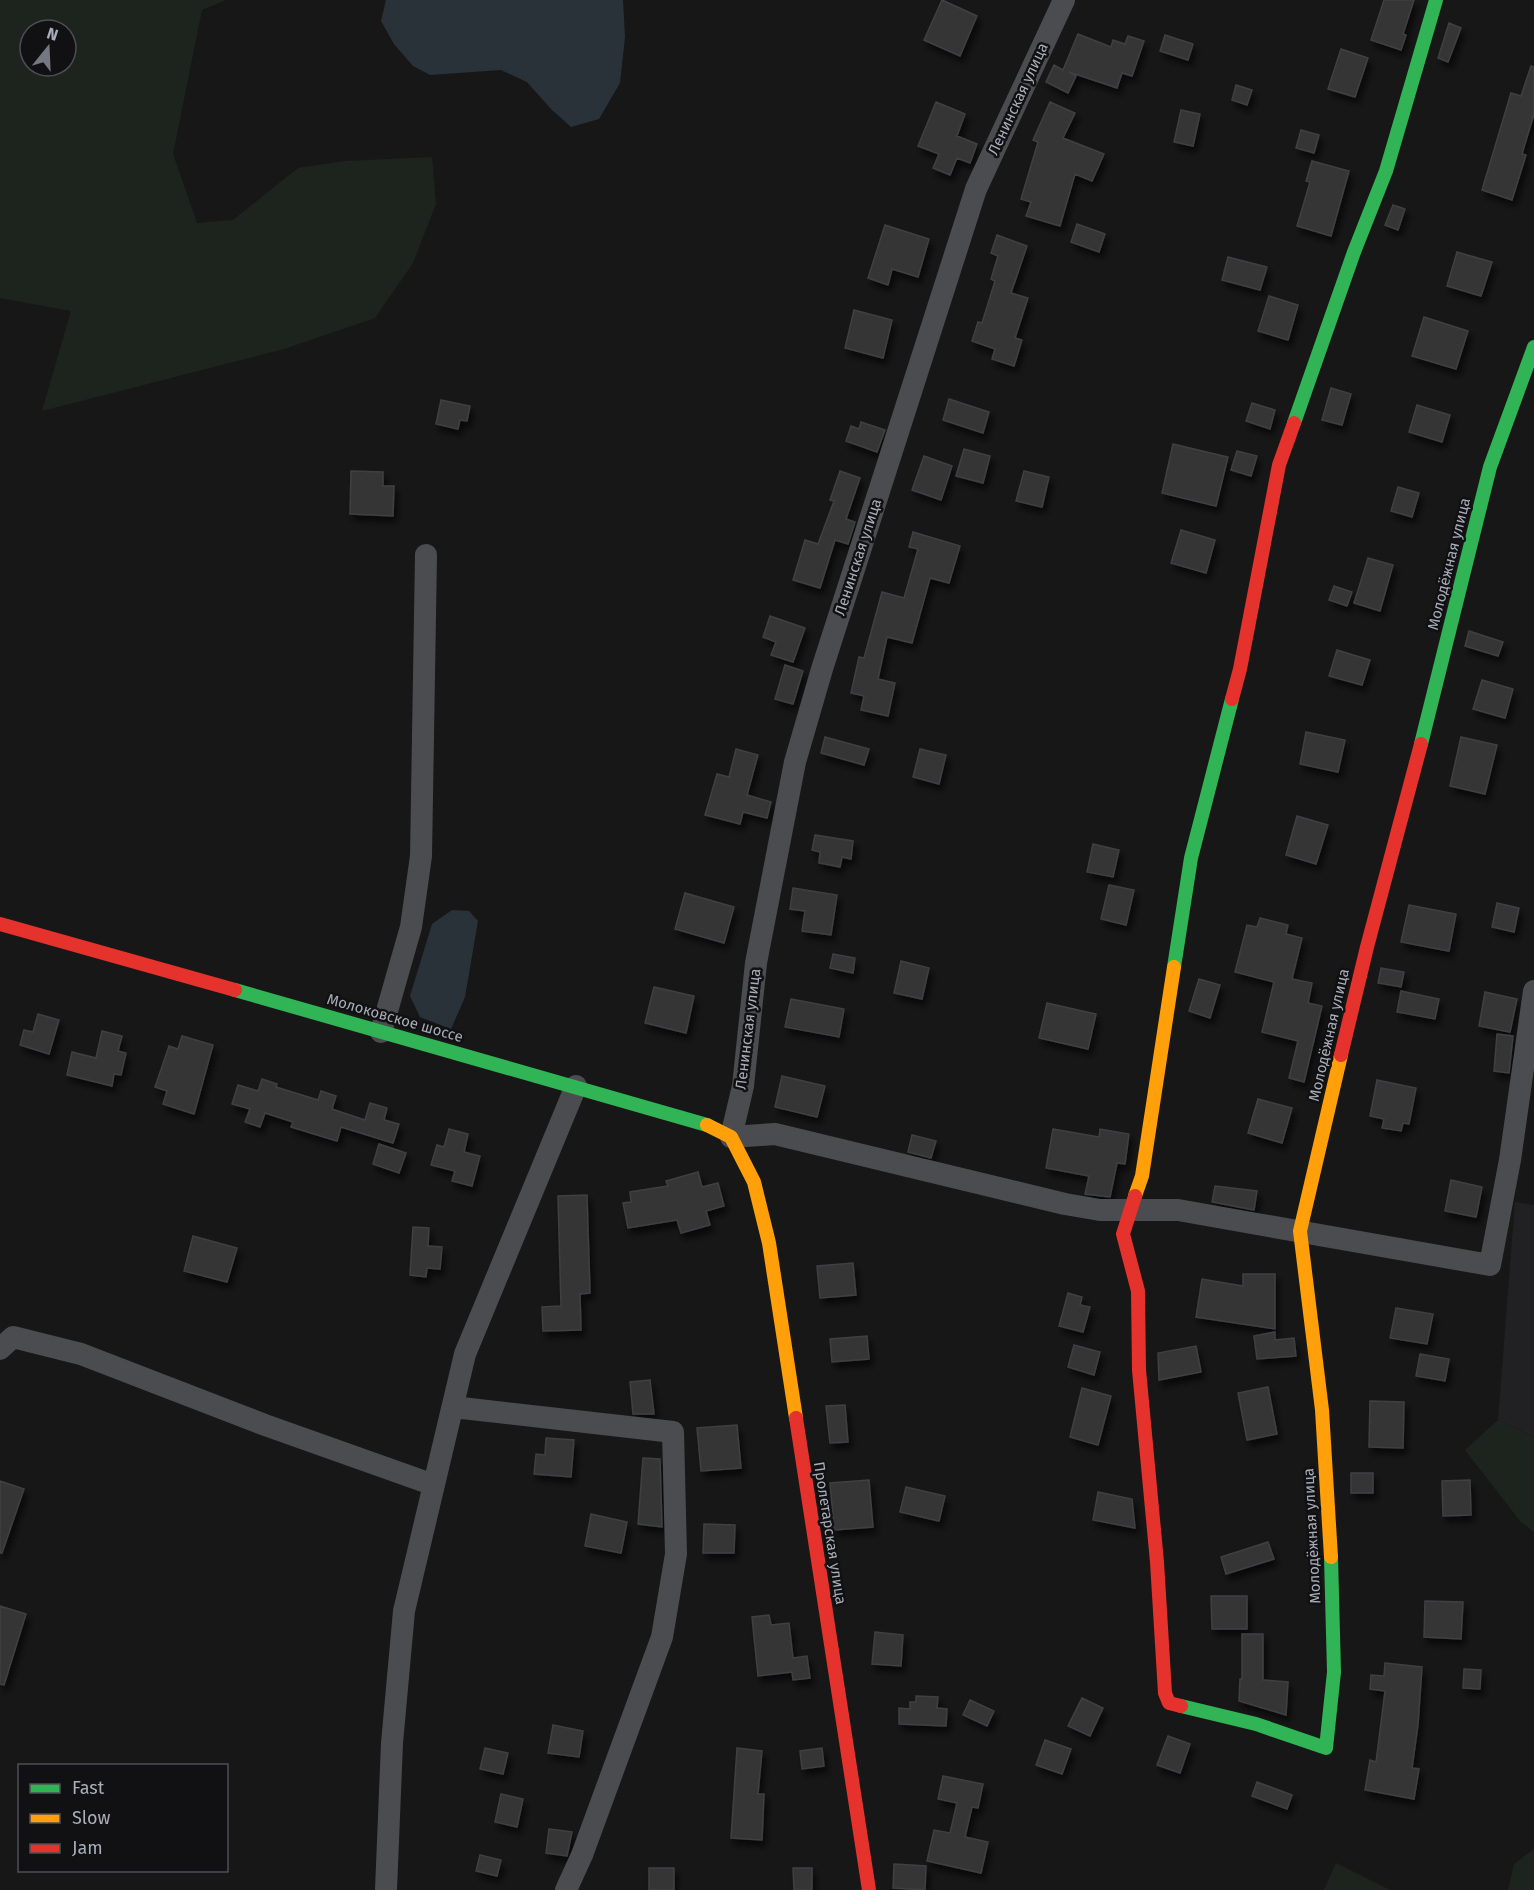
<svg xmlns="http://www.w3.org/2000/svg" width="1534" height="1890" viewBox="0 0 1534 1890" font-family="'Fira Sans',sans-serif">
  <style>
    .built { fill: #212123 }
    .green { fill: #1d241e; fill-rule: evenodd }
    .water { fill: #2a3239 }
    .building { fill: #353536; stroke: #3f4043; stroke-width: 1.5; filter: url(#shadow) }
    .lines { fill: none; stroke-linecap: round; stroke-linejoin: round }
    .street { stroke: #4b4c50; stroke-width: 22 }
    .fast { stroke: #30b455; stroke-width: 14 }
    .slow { stroke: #ff9f0a; stroke-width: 14 }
    .jam { stroke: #e5322d; stroke-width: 14 }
    .labels { text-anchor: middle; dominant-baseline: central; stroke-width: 5; stroke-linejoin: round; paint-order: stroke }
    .street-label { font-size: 15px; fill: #a8adb8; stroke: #111113 }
  </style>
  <defs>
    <filter id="shadow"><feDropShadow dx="3.5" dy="6" stdDeviation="3" flood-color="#0009"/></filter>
  </defs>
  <rect width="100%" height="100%" fill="#171717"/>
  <!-- built -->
  <path class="built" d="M1515,1202L1534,1205V1437L1498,1420Z"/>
  <!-- green -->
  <path class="green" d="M0,0H226L202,10L173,154L197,223L233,220L298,168L345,161L432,157L436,204L413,263L375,318L284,349L42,411L71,311L0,298ZM30,30H66V66H30Z
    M1498,1420L1534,1437V1532L1520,1521L1465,1450Z
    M1534,1849V1890H1508L1514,1864Z
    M1336,1863L1390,1890H1324Z"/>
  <!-- water -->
  <path class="water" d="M386,0H623L625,37L620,83L599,119L571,127L551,109L527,82L501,70L430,75L413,66L394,44L381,21Z
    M452,910L469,911L478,921L465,997L451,1029L420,1017L410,996L432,924Z"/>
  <!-- building -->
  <path class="building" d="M942,0L977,16L960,56L924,40Z
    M1384,0H1414L1403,34L1406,35L1401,50L1371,40Z
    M1449,23L1461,28L1448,62L1438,58Z
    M1078,34L1111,47L1113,40L1125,44L1128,36L1144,41L1132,76L1122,73L1117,88L1069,72L1076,76L1068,93L1046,82L1054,65L1063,70Z
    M1165,35L1193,44L1188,60L1160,51Z
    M1341,49L1368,58L1355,97L1328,89Z
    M1531,66L1534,67V114L1522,154L1526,155L1512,200L1482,190L1511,93L1521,96Z
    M1236,85L1252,90L1247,105L1232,100Z
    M936,102L965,114L957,136L977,144L970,163L957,158L950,175L933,168L939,154L918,146Z
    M1050,102L1075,113L1063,138L1104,154L1092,181L1075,174L1060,226L1026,216L1031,202L1021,199L1038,142L1033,140Z
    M1181,110L1200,114L1193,146L1174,142Z
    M1301,130L1319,135L1314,153L1296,148Z
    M1312,161L1349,171L1331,236L1297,226L1310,182L1306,181Z
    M1393,205L1405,209L1398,230L1385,225Z
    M1077,224L1105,234L1099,252L1071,242Z
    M885,225L929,239L918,277L892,269L888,285L868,278Z
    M997,235L1027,246L1011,293L1028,298L1015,338L1022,340L1014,366L992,359L995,349L972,341L978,322L982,323L995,281L991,279L998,256L991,253Z
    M1457,252L1492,262L1481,296L1447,286Z
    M1228,257L1267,267L1260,290L1222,280Z
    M1269,296L1298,305L1288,340L1258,331Z
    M854,310L892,320L883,358L845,348Z
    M1424,317L1468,331L1456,369L1412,356Z
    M1331,388L1351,394L1342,425L1322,420Z
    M949,399L989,412L983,433L943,420Z
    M441,400L470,406L467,421L460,420L458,429L436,424Z
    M1252,403L1275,410L1270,429L1246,421Z
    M1417,405L1450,415L1442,442L1409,432Z
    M861,422L885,430L877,452L846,441L851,426L859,429Z
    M1173,444L1228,457L1216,506L1162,493Z
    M964,449L990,456L983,483L956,476Z
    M1237,451L1257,456L1251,476L1231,470Z
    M924,456L952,466L941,500L912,490Z
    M351,471L383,472V486H394L393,516L350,514Z
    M840,471L860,478L846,519L855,522L848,544L835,540L820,588L793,580L805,540L818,544L834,501L830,500Z
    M1024,471L1049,477L1042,507L1016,501Z
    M1398,487L1419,493L1412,517L1391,511Z
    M1181,530L1215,540L1206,573L1171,563Z
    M913,532L960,546L949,583L930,578L912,643L887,637L878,679L895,683L888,716L861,710L864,696L851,693L859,657L864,658L882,592L904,598L918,549L909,547Z
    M1368,558L1393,565L1380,611L1354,603Z
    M1334,586L1352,592L1347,606L1329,600Z
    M770,616L805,628L793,662L771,655L776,642L763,637Z
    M1469,631L1503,642L1498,656L1465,646Z
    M1337,650L1370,660L1362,685L1329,676Z
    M785,665L803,671L793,704L775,699Z
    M1482,680L1513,689L1505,718L1473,709Z
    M1306,732L1345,740L1338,772L1300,764Z
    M825,737L869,749L864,765L821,753Z
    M1461,737L1497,745L1485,794L1450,786Z
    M736,749L758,755L747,795L771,802L767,818L743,812L740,824L705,815L717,774L729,777Z
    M920,749L946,755L939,784L913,777Z
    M1297,816L1328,825L1316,864L1286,855Z
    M815,835L853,841L851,859L842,857L840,867L819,863L820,852L812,850Z
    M1093,844L1119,850L1113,877L1087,872Z
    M1109,885L1134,890L1126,925L1101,919Z
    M793,888L837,895L831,935L802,931L805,911L790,909Z
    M685,893L734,907L724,943L675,929Z
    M1497,903L1519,908L1514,932L1492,927Z
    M1409,905L1456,914L1449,951L1401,942Z
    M1260,918L1288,925L1286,934L1302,938L1292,979L1312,983L1308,1003L1322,1006L1304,1082L1289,1078L1298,1041L1262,1032L1274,982L1235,972L1247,925L1257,927Z
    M833,954L855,958L853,973L830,968Z
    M901,961L929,968L922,999L894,993Z
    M1381,968L1404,972L1401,987L1378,983Z
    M1199,979L1220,985L1210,1018L1189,1011Z
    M654,987L694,996L686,1033L645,1023Z
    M1401,991L1439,999L1435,1019L1397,1012Z
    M1485,992L1517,999L1510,1032L1479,1026Z
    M791,999L844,1009L839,1037L785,1027Z
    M1047,1003L1096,1014L1088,1049L1039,1038Z
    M38,1014L59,1020L49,1054L20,1045L24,1030L33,1032Z
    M102,1031L122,1036L118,1051L126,1053L121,1075L114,1074L112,1086L67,1075L72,1052L96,1058Z
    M1497,1034L1513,1036L1509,1073L1494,1071Z
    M182,1036L213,1045L194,1114L163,1104L167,1091L155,1087L169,1046L178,1049Z
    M782,1076L825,1086L817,1117L775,1107Z
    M262,1079L277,1084L276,1087L318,1100L321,1091L336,1096L332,1109L365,1120L370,1103L387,1108L384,1120L399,1124L393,1143L341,1127L337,1141L291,1127L293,1122L265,1113L260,1127L245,1122L250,1109L232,1104L238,1085L258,1091Z
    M1377,1080L1416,1088L1409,1124L1403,1123L1401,1131L1382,1128L1384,1119L1370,1116Z
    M1258,1099L1292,1108L1282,1143L1248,1133Z
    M449,1129L468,1134L464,1152L480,1156L472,1186L452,1181L455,1171L431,1165L437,1145L444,1147Z
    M1053,1129L1099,1137L1100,1129L1129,1134L1125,1164L1117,1163L1110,1197L1085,1194L1089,1176L1046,1168Z
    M912,1135L936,1141L931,1158L908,1152Z
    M379,1144L406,1153L399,1173L373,1164Z
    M698,1172L702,1187L718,1183L724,1206L706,1211L710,1225L681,1233L677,1220L628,1228L623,1203L631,1202L630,1192L668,1186L666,1181Z
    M1451,1180L1482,1187L1476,1217L1445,1211Z
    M1215,1186L1257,1191L1254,1210L1212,1202Z
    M587,1195L590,1293L580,1294L581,1330L543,1331L542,1307L561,1306L558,1196Z
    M413,1227L429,1228L428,1246L442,1247L440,1269L427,1268L426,1277L410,1275Z
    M193,1236L237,1248L227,1282L184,1271Z
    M853,1263L856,1295L820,1298L817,1266Z
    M1243,1274H1275V1329L1196,1317L1202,1279L1243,1286Z
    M1068,1293L1082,1297L1080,1305L1090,1307L1083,1332L1059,1326Z
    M1396,1308L1433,1314L1427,1344L1390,1338Z
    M1275,1332V1340L1294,1338L1296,1356L1257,1359L1254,1336Z
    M867,1336L869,1359L832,1362L830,1339Z
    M1074,1345L1100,1352L1094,1375L1068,1367Z
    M1196,1346L1201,1372L1159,1380L1158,1353Z
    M1420,1354L1449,1359L1445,1381L1416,1376Z
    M650,1380L654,1414H633L630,1382Z
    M1268,1387L1277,1434L1247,1440L1238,1393Z
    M1082,1388L1111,1396L1098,1445L1070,1437Z
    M1370,1401L1404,1402L1403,1448L1369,1447Z
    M845,1405L848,1442L830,1443L826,1406Z
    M737,1425L741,1468L701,1471L697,1428Z
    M546,1438L574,1440L571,1477L534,1474L536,1454L545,1455Z
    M643,1458L660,1459L662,1527L638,1524Z
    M1351,1473H1373V1493H1351Z
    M869,1480L873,1527L834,1530L830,1483Z
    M1470,1480L1471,1515L1443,1516L1442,1481Z
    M0,1481L24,1489L2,1553H0Z
    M906,1487L945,1496L939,1521L900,1512Z
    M1098,1492L1132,1499L1135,1528L1093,1520Z
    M591,1514L627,1522L621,1553L585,1546Z
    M704,1524L735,1525L734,1553H703Z
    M1268,1542L1274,1559L1226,1574L1221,1557Z
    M1211,1596H1247V1629H1212Z
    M1425,1601L1463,1602L1461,1639L1424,1637Z
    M0,1606L26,1614L4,1685L0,1684Z
    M769,1615L771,1625L789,1623L793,1658L807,1656L810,1678L793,1680L792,1672L758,1676L752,1617Z
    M875,1632L903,1635L901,1666L872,1664Z
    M1242,1634H1263V1680L1288,1682L1286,1715L1239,1701L1240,1679H1242Z
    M1385,1663L1422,1667L1418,1725L1412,1768L1419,1769L1414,1799L1365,1790L1370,1760L1376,1762L1385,1691L1370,1689L1371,1675L1384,1676Z
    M1464,1669L1481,1670L1480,1689L1463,1688Z
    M916,1696L938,1697L937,1708L947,1709L946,1726L899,1724V1708L910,1709V1702H916Z
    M1082,1698L1103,1708L1090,1736L1068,1726Z
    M970,1700L994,1711L987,1726L963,1715Z
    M553,1725L583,1731L579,1757L548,1753Z
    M1168,1736L1190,1744L1180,1773L1157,1765Z
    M1045,1740L1071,1749L1062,1774L1036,1765Z
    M485,1748L508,1753L503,1774L480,1769Z
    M737,1748L762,1751L758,1794H764L762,1840L731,1838Z
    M822,1748L824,1766L802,1769L800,1751Z
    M943,1776L983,1784L978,1808L972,1807L965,1837L988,1842L981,1873L927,1861L934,1830L950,1833L957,1803L938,1799Z
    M1257,1782L1292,1795L1287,1809L1252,1796Z
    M501,1794L523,1799L517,1827L495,1822Z
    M549,1829L572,1832L567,1856L546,1853Z
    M480,1855L501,1860L497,1876L476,1871Z
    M894,1864L926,1866L925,1890L893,1888Z
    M649,1868H674V1890H649Z
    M793,1868H812V1890H794Z"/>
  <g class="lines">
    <!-- street -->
    <path class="street" d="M1064,0L976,189L822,669L795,762L756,963L743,1086L731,1137L775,1134L1065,1204L1100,1210H1178L1490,1265L1510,1160L1534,991
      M381,1032L411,927L421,856L426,555
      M0,1349L13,1337L81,1354L265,1425L434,1485
      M453,1407L673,1432L676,1554L662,1637L582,1855L566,1890
      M386,1890L392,1743L404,1611L465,1354L576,1086"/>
    <!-- fast -->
    <path class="fast" d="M1294,423L1354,252L1386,171L1436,0
      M1421,744L1490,467L1534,347
      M1174,967L1191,858L1232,699
      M235,990L707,1125
      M1181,1706L1256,1724L1326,1748L1334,1672L1331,1557"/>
    <!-- slow -->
    <path class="slow" d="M707,1125L731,1137L754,1182L769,1243L796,1418
      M1135,1196L1142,1176L1174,967
      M1331,1557L1322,1410L1300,1231L1341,1055"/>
    <!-- jam -->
    <path class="jam" d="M1232,699L1240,669L1279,465L1294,423
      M0,924L235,990
      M1341,1055L1367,947L1421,744
      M1135,1196L1123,1234L1138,1291L1139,1370L1157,1562L1165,1693L1169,1703L1181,1706
      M796,1418L869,1890"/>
  </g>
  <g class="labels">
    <!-- street labels -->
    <g class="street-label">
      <text transform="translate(1018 99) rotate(-65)">Ленинская улица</text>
      <text transform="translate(858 557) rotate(-72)">Ленинская улица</text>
      <text transform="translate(1449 564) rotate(-76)">Молодёжная улица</text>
      <text transform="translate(395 1018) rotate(16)">Молоковское шоссе</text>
      <text transform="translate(748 1029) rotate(-83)">Ленинская улица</text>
      <text transform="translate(1329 1035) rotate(-77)">Молодёжная улица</text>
      <text transform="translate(830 1533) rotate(81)">Пролетарская улица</text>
      <text transform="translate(1312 1536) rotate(-93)">Молодёжная улица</text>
    </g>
  </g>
  <!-- legend -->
  <rect x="18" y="1764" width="210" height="108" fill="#111113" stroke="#4d4f55" stroke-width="1.5"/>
  <rect x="30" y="1784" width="30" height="9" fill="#30b455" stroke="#4d4f55" stroke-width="1.5"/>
  <text x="72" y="1794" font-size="18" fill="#a8adb8">Fast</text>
  <rect x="30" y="1814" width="30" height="9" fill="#ff9f0a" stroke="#4d4f55" stroke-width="1.5"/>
  <text x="72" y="1824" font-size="18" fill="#a8adb8">Slow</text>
  <rect x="30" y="1844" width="30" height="9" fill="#e5322d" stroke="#4d4f55" stroke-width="1.5"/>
  <text x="72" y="1854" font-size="18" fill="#a8adb8">Jam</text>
  <!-- north arrow -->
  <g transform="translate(48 48) rotate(18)"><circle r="28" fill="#111113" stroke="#4d4f55" stroke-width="1.5"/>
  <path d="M0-4.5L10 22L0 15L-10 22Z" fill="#757880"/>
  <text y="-9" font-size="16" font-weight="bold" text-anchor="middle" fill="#a8adb8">N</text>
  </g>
</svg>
